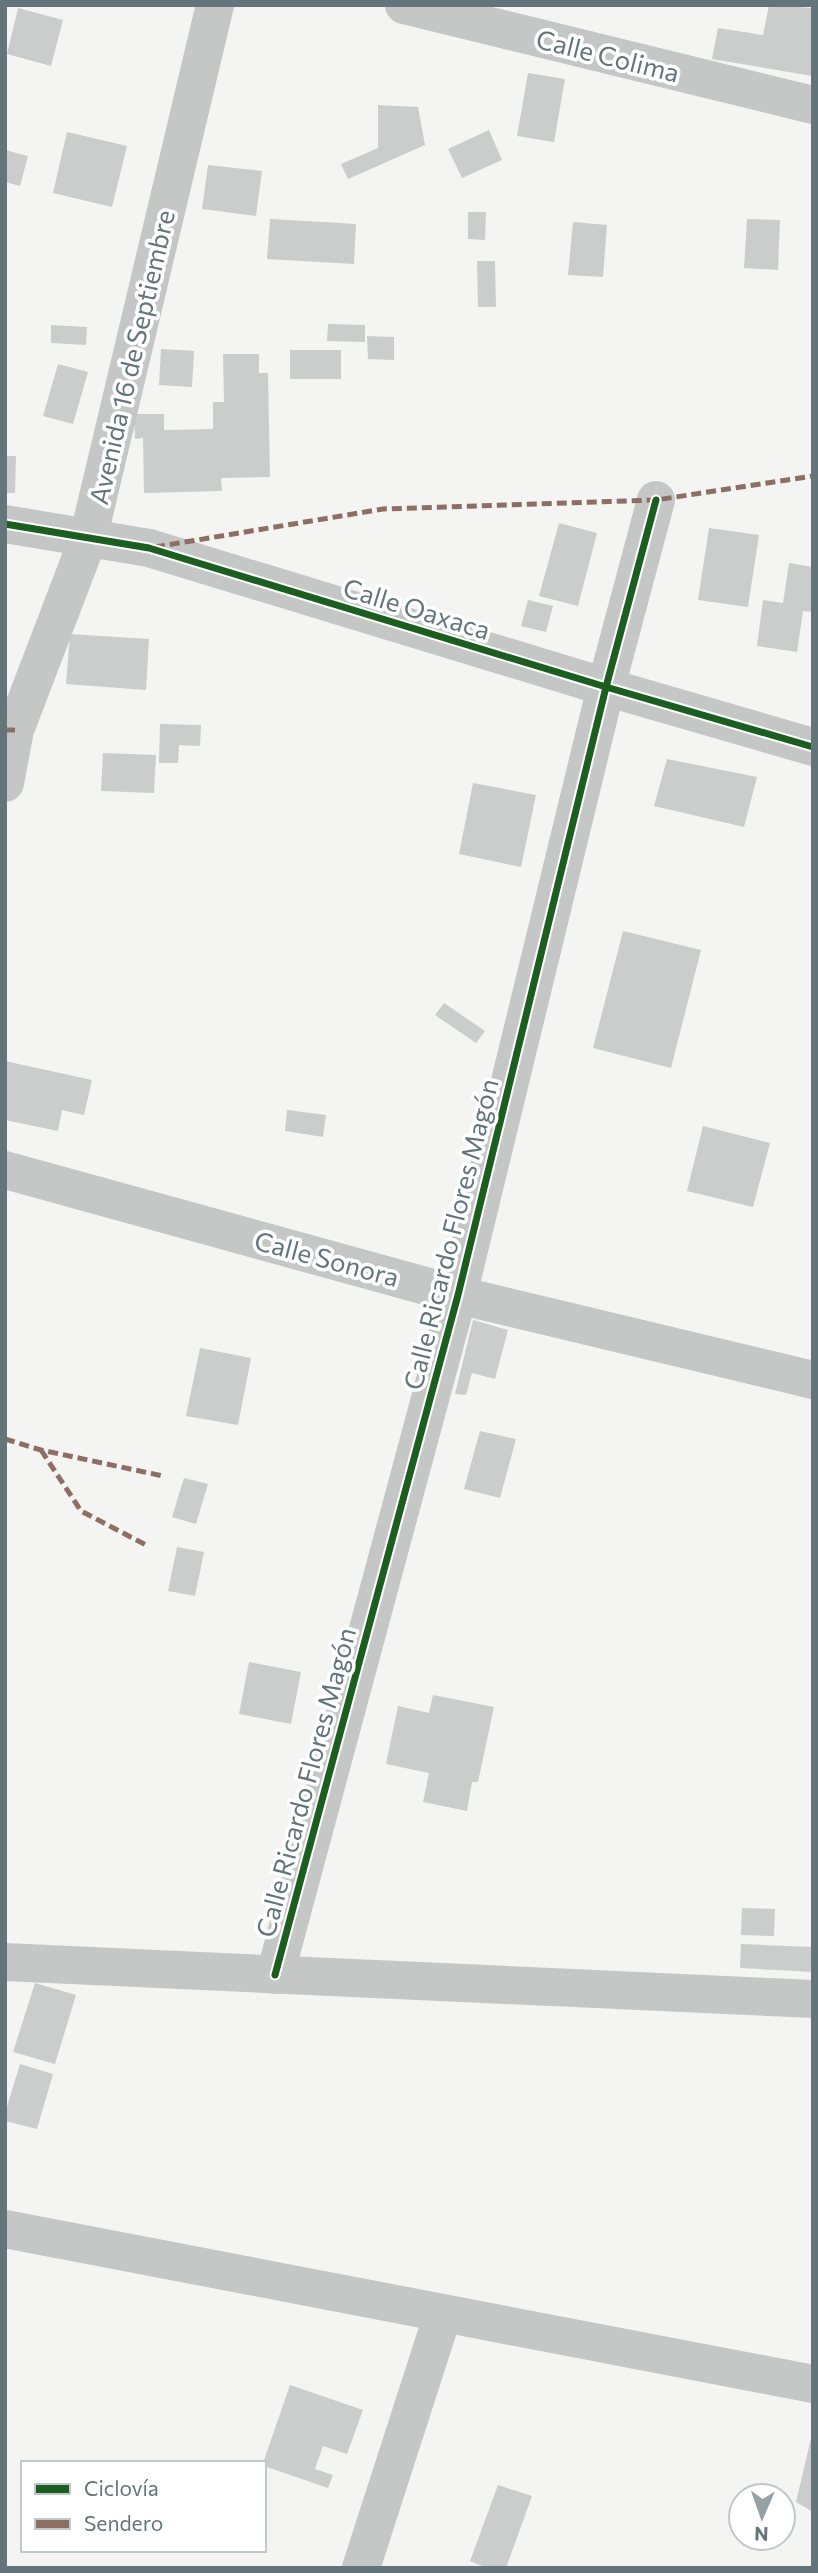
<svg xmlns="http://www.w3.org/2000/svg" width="818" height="2573" viewBox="0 0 818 2573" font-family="Commissioner,sans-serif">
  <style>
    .building { fill: #cbcccc }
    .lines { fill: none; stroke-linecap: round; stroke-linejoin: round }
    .minor { stroke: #c5c7c7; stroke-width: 38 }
    .quiet { stroke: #8d6e63; stroke-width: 5; stroke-dasharray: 10 5; stroke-linecap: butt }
    .cycleway-casing { stroke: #fff; stroke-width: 11 }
    .cycleway { stroke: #1b5e20; stroke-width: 7 }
    .labels { text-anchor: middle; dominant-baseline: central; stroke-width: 7; stroke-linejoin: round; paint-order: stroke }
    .street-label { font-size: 26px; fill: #63757b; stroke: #fff }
  </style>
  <rect width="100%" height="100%" fill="#f4f4f3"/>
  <!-- building -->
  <path class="building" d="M769,5L813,8L812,76L712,59L718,28L763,35Z
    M18,8L63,20L51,66L7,54Z
    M528,73L565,79L554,142L517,136Z
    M378,105L418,107L425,145L348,179L341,164L378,148Z
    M489,130L502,160L462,178L448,149Z
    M67,132L127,146L112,207L53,193Z
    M5,150L28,156L20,186L5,182Z
    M208,165L262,171L256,216L202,209Z
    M468,212H486L485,240L468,239Z
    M270,219L356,224L354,264L267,259Z
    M747,219L780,220L778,270L744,268Z
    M573,222L607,225L603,277L568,275Z
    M477,261H495L496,307H478Z
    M328,324L365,325V342L327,341Z
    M51,325L87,327L86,345L51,343Z
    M367,336L394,337V360L368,359Z
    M161,349L194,351L192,387L159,385Z
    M290,350H341V379H290Z
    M223,354H259V373H268L270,477L221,478L222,491L144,493L143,438L135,439L134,414H164V430L213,429V402H224Z
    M58,364L88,372L73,424L43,416Z
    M5,456H16L15,493H5Z
    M559,523L597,533L578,606L539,596Z
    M709,528L759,535L748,607L698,600Z
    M789,563L813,567V612L803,611L797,652L757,646L763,600L783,603Z
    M528,600L553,606L546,632L521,626Z
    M70,634L149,639L146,690L66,684Z
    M160,724L201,725L200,746L179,745L178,763H159Z
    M103,753L156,755L154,793L101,791Z
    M667,759L757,777L744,827L654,806Z
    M473,783L536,795L521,867L459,854Z
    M623,931L701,950L671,1068L593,1048Z
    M444,1003L485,1031L476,1043L435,1015Z
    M5,1061L92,1080L84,1115L62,1110L58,1131L5,1120Z
    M287,1110L326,1115L323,1137L285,1131Z
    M703,1126L770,1143L753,1207L687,1191Z
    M473,1320L508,1330L495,1379L472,1373L466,1395L455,1394Z
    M200,1348L251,1358L238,1425L186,1416Z
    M480,1431L516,1439L500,1498L464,1489Z
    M184,1478L208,1484L196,1524L172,1517Z
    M177,1547L204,1552L195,1596L168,1591Z
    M249,1662L301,1672L291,1724L239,1714Z
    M433,1695L494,1707L478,1782H472L467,1811L423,1802L429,1773L386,1764L398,1706L429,1713Z
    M742,1908L775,1909L774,1936L741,1935Z
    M741,1944L813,1947V1972L740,1968Z
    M35,1983L76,1995L55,2064L13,2052Z
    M20,2064L53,2074L37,2129L5,2121V2113Z
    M290,2385L363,2410L347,2454L323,2446L315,2469L333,2475L328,2488L264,2466L263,2463Z
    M812,2434H813V2512L796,2502Z
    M498,2485L532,2496L506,2568H487L470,2561Z"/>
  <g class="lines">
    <!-- minor -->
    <path class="minor" d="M404,5L813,105
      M5,524L149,548L606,687L813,747
      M5,783L15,730L88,539L215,5
      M5,1170L458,1295L813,1380
      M5,1962L813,1999
      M275,1975L458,1295L606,687L656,500
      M5,2229L813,2384
      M361,2568L443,2314"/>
    <!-- quiet -->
    <path class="quiet" d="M155,547L383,509L656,500L813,476
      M5,730H15
      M5,1439L41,1450L163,1476
      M41,1450L81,1511L146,1545"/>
    <defs>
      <path id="cycleway" d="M5,524L149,548L606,687L813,747
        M275,1975L458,1295L606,687L656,500"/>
    </defs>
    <!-- cycleway casing -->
    <use href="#cycleway" class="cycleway-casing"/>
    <!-- cycleway -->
    <use href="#cycleway" class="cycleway"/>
  </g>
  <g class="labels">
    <!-- street labels -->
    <g class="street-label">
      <text transform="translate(608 55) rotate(14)">Calle Colima</text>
      <text transform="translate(131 357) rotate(-77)">Avenida 16 de Septiembre</text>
      <text transform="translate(417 608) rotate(17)">Calle Oaxaca</text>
      <text transform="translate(450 1234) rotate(-76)">Calle Ricardo Flores Magón</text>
      <text transform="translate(327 1258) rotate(15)">Calle Sonora</text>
      <text transform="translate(305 1782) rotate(-75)">Calle Ricardo Flores Magón</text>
    </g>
  </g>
  <!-- border -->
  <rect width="818" height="2573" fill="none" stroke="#63757b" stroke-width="14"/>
  <!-- legend -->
  <rect x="21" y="2461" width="245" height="91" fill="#ffffff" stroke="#c1c8ca" stroke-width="2"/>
  <rect x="35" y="2484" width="35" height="10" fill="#1b5e20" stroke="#c1c8ca" stroke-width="2"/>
  <text x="84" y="2496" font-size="21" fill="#63757b">Ciclovía</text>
  <rect x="35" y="2519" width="35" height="10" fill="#8d6e63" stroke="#c1c8ca" stroke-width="2"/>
  <text x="84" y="2531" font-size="21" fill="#63757b">Sendero</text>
  <!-- north arrow -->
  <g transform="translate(762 2517) rotate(182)"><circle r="33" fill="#ffffff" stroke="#c1c8ca" stroke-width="2"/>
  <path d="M0-5L12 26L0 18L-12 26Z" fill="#96a1a5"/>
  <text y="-10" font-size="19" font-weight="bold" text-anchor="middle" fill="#63757b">N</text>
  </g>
</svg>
